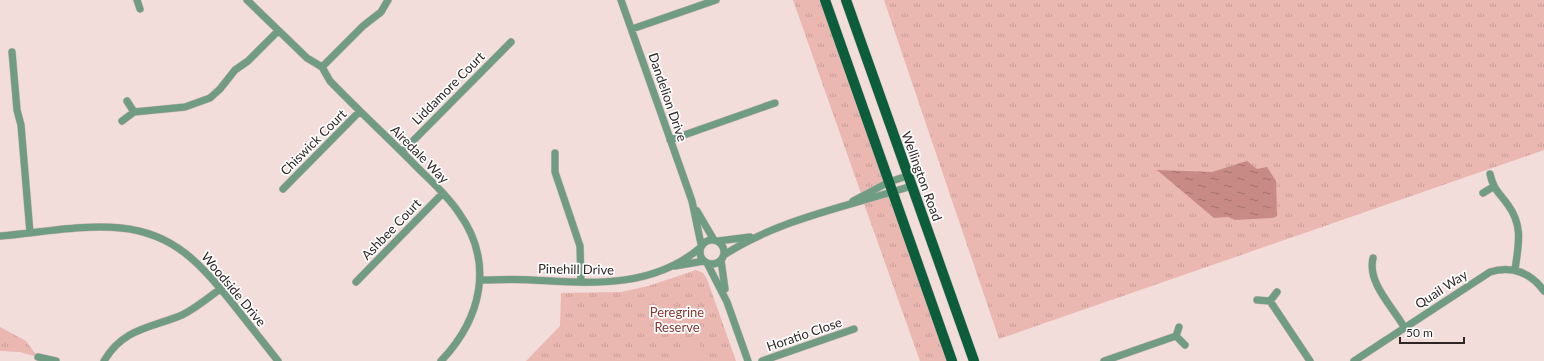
<svg xmlns="http://www.w3.org/2000/svg" width="1544" height="361" viewBox="0 0 1544 361" font-family="Lato,sans-serif">
  <style>
    .grass { fill: url(#grass-tufts) }
    .pitch { fill: #eab7b1 }
    .water { fill: url(#water-ripples) }
    .lines { fill: none; stroke-linecap: round; stroke-linejoin: round }
    .minor-casing { stroke: #ccb8b7; stroke-width: 8 }
    .primary-casing { stroke: #ccb8b7; stroke-width: 11 }
    .minor { stroke: #709c83; stroke-width: 7 }
    .primary { stroke: #0b5d3b; stroke-width: 10 }
    .labels { text-anchor: middle; dominant-baseline: central; stroke-width: 3.5; stroke-linejoin: round; paint-order: stroke }
    .street-label { font-size: 13px; fill: #2e2625; stroke: #fff }
    .park-label { font-size: 13px; fill: #833833; stroke: #fff }
  </style>
  <defs>
    <pattern id="grass-tufts" width="24" height="20" patternUnits="userSpaceOnUse"><rect width="24" height="20" fill="#eab7b1"/><path d="M3 7l-1-3M5 7V3M7 7l1-3M15 17l-1-3M17 17v-4M19 17l1-3" fill="none" stroke="#c99d98"/></pattern>
    <pattern id="water-ripples" width="26" height="14" patternUnits="userSpaceOnUse"><rect width="26" height="14" fill="#c78a84"/><path d="M2 4q2-2 4 0t4 0M15 11q2-2 4 0t4 0" fill="none" stroke="#a2716c"/></pattern>
  </defs>
  <rect width="100%" height="100%" fill="#f3dddb"/>
  <!-- grass -->
  <path class="grass" d="M793,0H825L889,182L863,199Z
    M884,0H1544V150L999,339Z
    M893,192L952,361H920L863,201Z
    M696,270L703,273L707,279L736,361H526L560,326L561,293L621,292L648,286Z
    M0,327L26,341L38,357L20,352L0,351Z"/>
  <!-- pitch -->
  <path class="pitch" d="M696,341L713,360L675,361Z"/>
  <!-- water -->
  <path class="water" d="M1247,161L1257,169L1267,167L1276,181L1277,216L1273,218L1235,220L1228,217L1214,218L1157,170L1212,172Z"/>
  <g class="lines">
    <defs>
      <path id="minor" d="M137,0L140,9
        M247,0L307,58L322,67L330,81C356,108 383,133 410,160C426,177 446,193 459,213C495,263 481,319 441,361
        M621,0L692,201L701,244
        M632,29L716,0
        M12,52L17,110L21,125L30,233
        M322,67L363,26L381,12L388,0
        M127,101L134,112
        M122,121L134,112L185,107L210,98L220,89L235,70L248,61L278,31
        M670,140L775,103
        M402,152L511,42
        M555,153V172L580,246L581,282
        M1490,174C1494,191 1499,192 1508,205C1524,227 1518,246 1515,270
        M283,189L360,111
        M1483,193L1493,187
        M853,201L889,182L907,176
        M697,211L714,240
        M0,236C38,233 84,224 121,228C174,233 202,265 233,304C248,323 263,342 278,361
        M700 252a12 12 0 1 1 24 0a12 12 0 1 1-24 0Z
        M718,241L750,237
        M724,255C779,219 850,206 911,186
        M1373,258C1367,283 1393,307 1404,327
        M721,260L725,289
        M707,263L727,302L748,361
        M675,266L704,261
        M480,280C497,280 514,279 531,280C591,283 651,289 700,248
        M356,282L443,193
        M1257,300L1270,301L1277,292
        M1270,301L1310,361
        M1179,327L1176,336L1185,345
        M38,357L56,361
        M104,361C123,328 151,328 182,315C196,308 208,298 220,289
        M762,361L854,329
        M1104,361L1176,336
        M1354,361L1490,272C1512,265 1531,273 1544,291"/>
      <path id="primary" d="M825,0L952,361
        M846,0L974,361"/>
    </defs>
    <!-- minor casing -->
    <use href="#minor" class="minor-casing"/>
    <!-- primary casing -->
    <use href="#primary" class="primary-casing"/>
    <!-- minor -->
    <use href="#minor" class="minor"/>
    <!-- primary -->
    <use href="#primary" class="primary"/>
  </g>
  <g class="labels">
    <!-- street labels -->
    <g class="street-label">
      <text transform="translate(448 88) rotate(-45)">Liddamore Court</text>
      <text transform="translate(668 97) rotate(71)">Dandelion Drive</text>
      <text transform="translate(313 142) rotate(-45)">Chiswick Court</text>
      <text transform="translate(420 154) rotate(45)">Airedale Way</text>
      <text transform="translate(922 176) rotate(70)">Wellington Road</text>
      <text transform="translate(391 229) rotate(-46)">Ashbee Court</text>
      <text transform="translate(576 269) rotate(1)">Pinehill Drive</text>
      <text transform="translate(234 289) rotate(50)">Woodside Drive</text>
      <text transform="translate(1441 289) rotate(-33)">Quail Way</text>
      <text transform="translate(804 334) rotate(-19)">Horatio Close</text>
    </g>
    <!-- park labels -->
    <g class="park-label">
      <text x="677" y="312">Peregrine<tspan x="677" dy="15">Reserve</tspan></text>
    </g>
  </g>
  <!-- scale -->
  <path d="M1400 337v6h64v-6" fill="none" stroke="#2e2625" stroke-width="2"/>
  <text x="1406" y="337" font-size="12" fill="#2e2625" stroke="#ffffff" stroke-width="3" paint-order="stroke">50 m</text>
</svg>
